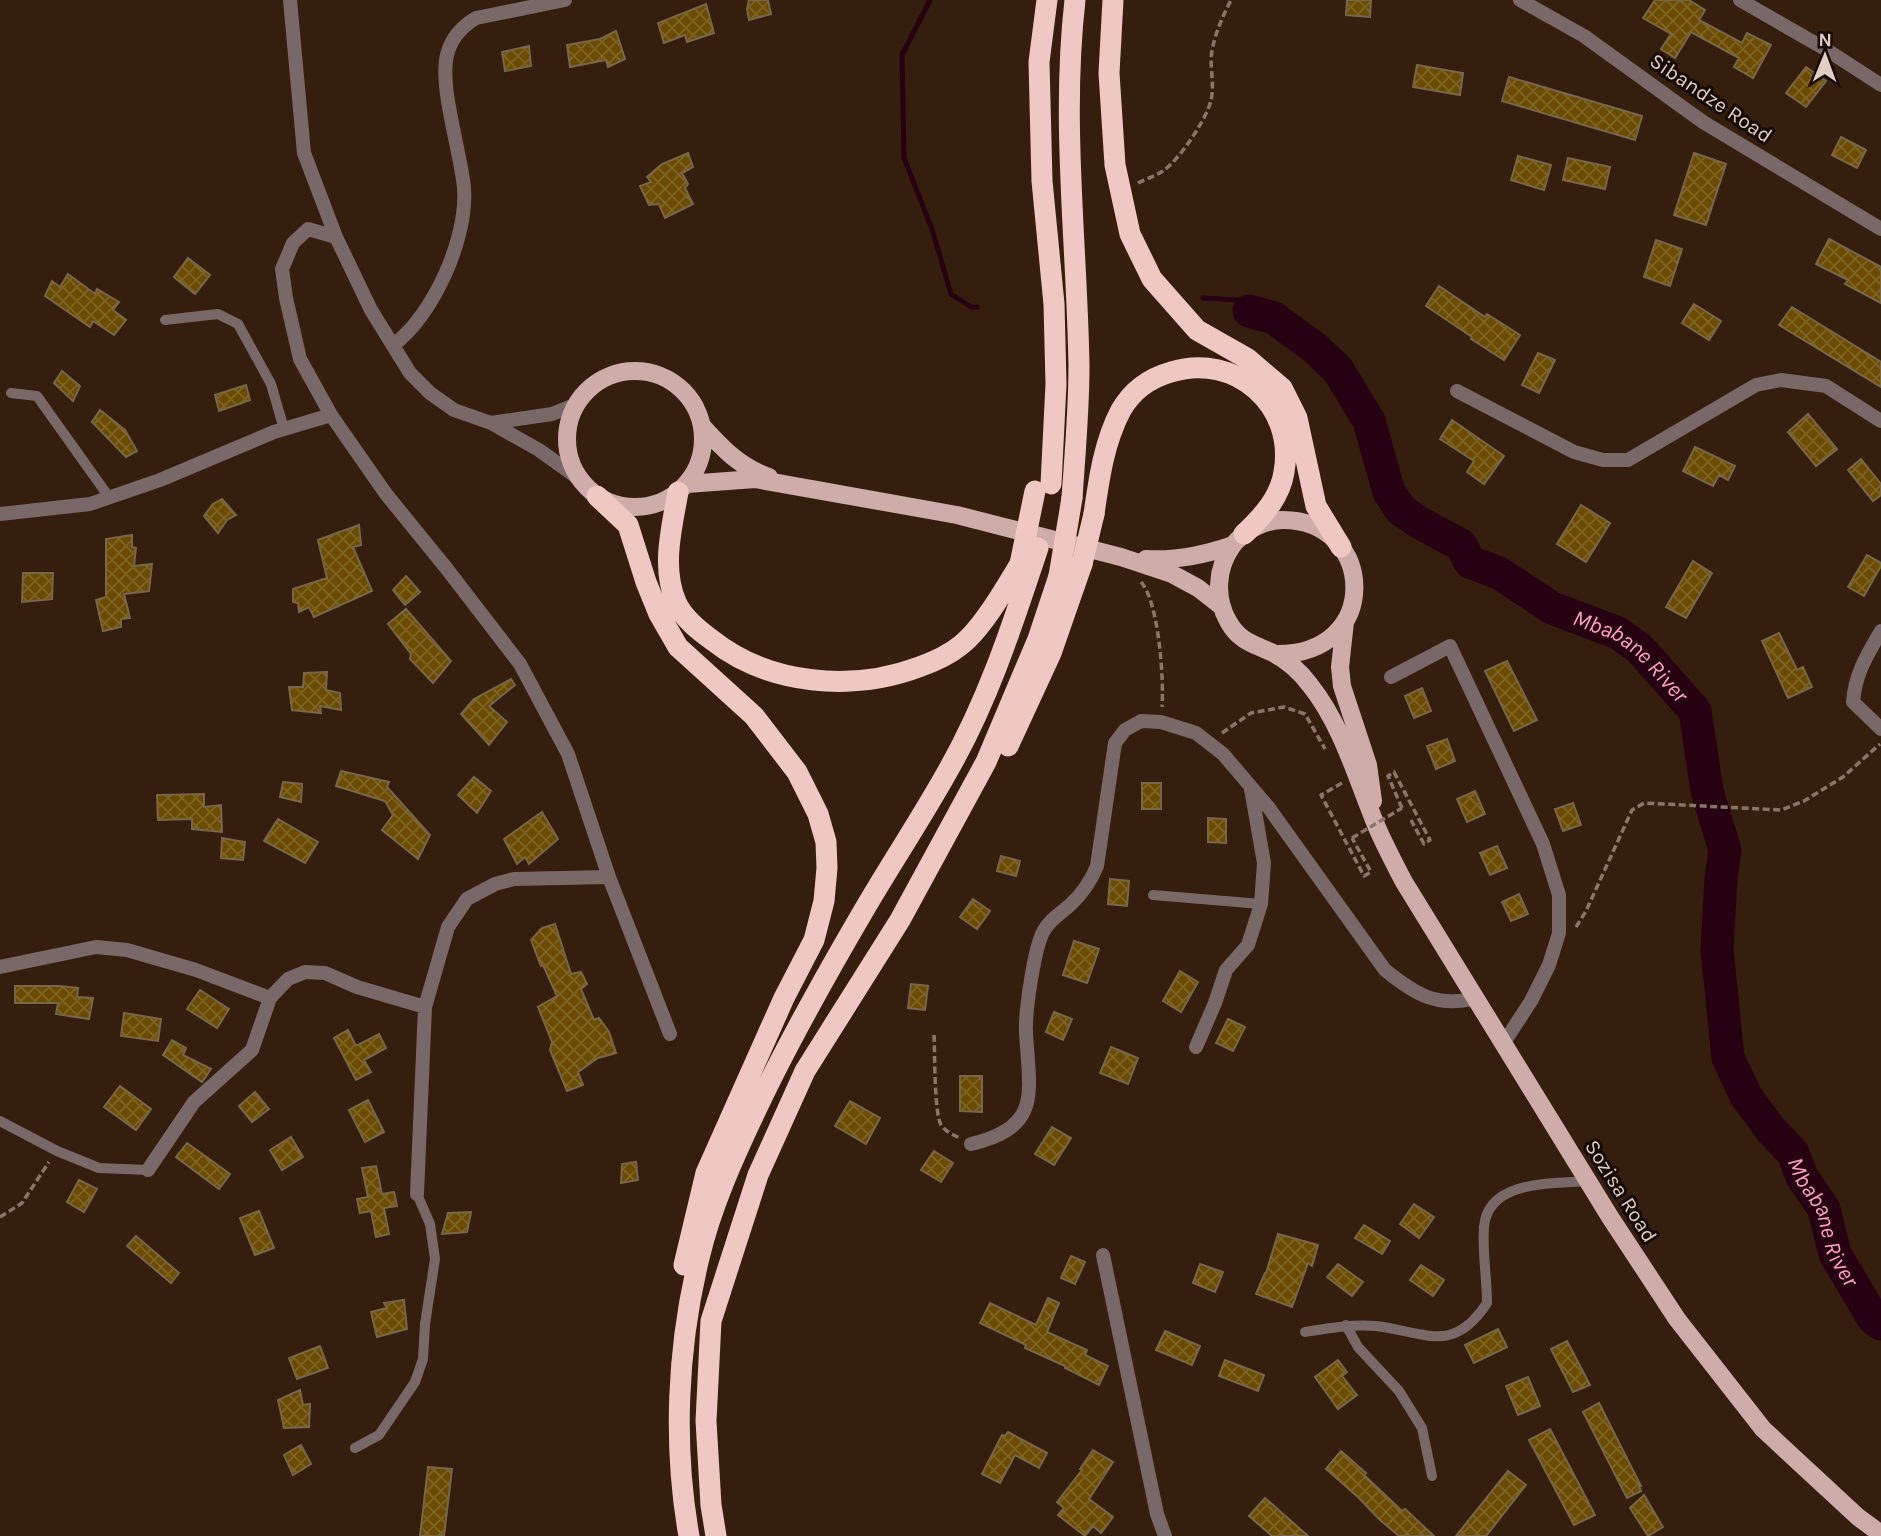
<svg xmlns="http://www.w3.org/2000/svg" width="1881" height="1536" viewBox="0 0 1881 1536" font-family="Karla,sans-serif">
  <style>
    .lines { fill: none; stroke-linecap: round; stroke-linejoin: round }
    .stream { stroke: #260112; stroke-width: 5 }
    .river { stroke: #260112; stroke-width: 33 }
    .building { fill: url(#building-cross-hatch); stroke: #76674b; stroke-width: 2 }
    .path { stroke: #8a7669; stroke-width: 3.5; stroke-dasharray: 7 3.5; stroke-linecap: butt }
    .lane { stroke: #786867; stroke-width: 10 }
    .street { stroke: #786867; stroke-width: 14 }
    .primary { stroke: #cdaca9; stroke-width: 18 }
    .highway { stroke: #efc7c3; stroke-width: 21 }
    .path-bridge { stroke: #8a7669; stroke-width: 3.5; stroke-dasharray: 7 3.5; stroke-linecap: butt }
    .highway-bridge { stroke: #efc7c3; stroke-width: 21 }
    .labels { text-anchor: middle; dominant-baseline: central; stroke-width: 6; stroke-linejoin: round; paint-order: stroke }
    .street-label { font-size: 21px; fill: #dfcec4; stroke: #160b05 }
    .water-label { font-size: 23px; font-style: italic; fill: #fca1c2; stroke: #160b05 }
  </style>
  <defs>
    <pattern id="building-cross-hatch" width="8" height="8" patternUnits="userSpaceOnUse" patternTransform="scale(1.75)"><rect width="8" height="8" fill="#6a4b00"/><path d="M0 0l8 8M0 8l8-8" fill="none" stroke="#7f6424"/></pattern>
  </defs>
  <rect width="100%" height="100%" fill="#361e0e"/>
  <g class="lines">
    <!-- stream -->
    <path class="stream" d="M930,0L902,55L904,158L932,229L951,294L971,307H977
      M1203,298L1238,300L1249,311"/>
    <!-- river -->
    <path class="river" id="s1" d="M1249,311L1274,318L1315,348L1338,370L1369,421L1389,492L1401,510L1420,523L1461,545L1470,562L1499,573L1552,608L1618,633L1640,649L1695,711L1707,791L1725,850L1721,878L1717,950L1728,1058L1746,1096L1771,1130L1793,1153L1802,1177L1824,1209L1835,1254L1873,1318L1881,1324"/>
  </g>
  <!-- building -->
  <path class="building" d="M749,0H768L771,14L749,20L747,9Z
    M1347,0H1371L1370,17L1346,15Z
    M1655,0H1689L1705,10L1699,20L1742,43L1747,33L1771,45L1753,78L1734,67L1739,58L1691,32L1675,58L1661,49L1671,34L1643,18Z
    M706,4L714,33L687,42L685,35L664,43L658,23Z
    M616,31L625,59L608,67L606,60L570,67L567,45L600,39Z
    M529,46L531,66L505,71L502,52Z
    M1417,65L1463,73L1460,95L1413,87Z
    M1806,67L1826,81L1806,107L1786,93Z
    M1509,77L1642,116L1635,140L1502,101Z
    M1841,137L1866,150L1857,168L1832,155Z
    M688,153L693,167L682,173L688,184L685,188L693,204L665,218L659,204L649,205L640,186L651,182L647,177L662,164Z
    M1694,153L1726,164L1706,225L1674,215Z
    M1518,156L1551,165L1544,190L1511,180Z
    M1568,158L1610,167L1605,189L1563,180Z
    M1829,239L1881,267V303L1845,284L1848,280L1816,264Z
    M1656,240L1682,249L1670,286L1644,277Z
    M188,258L210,275L195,294L174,277Z
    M68,274L95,294L97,289L119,302L113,310L126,320L114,335L93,321L90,327L45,296L52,281L60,287Z
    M1439,286L1485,317L1487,314L1520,335L1504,360L1471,339L1472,337L1426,306Z
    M1694,304L1721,321L1709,340L1682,323Z
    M1792,307L1881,362V387L1779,325Z
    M1538,353L1555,360L1539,393L1522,385Z
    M62,371L80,386L73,401L54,383Z
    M246,385L250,400L219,411L215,395Z
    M100,410L125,430L137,451L126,457L92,422Z
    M1808,414L1837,449L1816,466L1788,432Z
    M1452,420L1504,456L1484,484L1467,472L1474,461L1440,439Z
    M1695,447L1735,466L1728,480L1719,475L1713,486L1683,471Z
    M1861,459L1881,484V495L1873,501L1848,470Z
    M222,499L236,515L227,520L218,533L204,516L213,504Z
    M1581,505L1610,523L1586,562L1557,544Z
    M359,525L361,545L353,547L372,591L314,617L309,607L299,612L298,603L293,602V589L327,578L318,540Z
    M132,535V547L136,548L134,566L152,564L149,591L124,594L130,618L121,619V627L103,631L96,600L106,597V539Z
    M1867,555L1881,563V566L1864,596L1848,587Z
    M1693,561L1712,573L1686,618L1666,607Z
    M23,573H53L52,599L22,602Z
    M406,576L420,592L405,605L393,590Z
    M406,609L451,661L433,683L410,659L411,654L388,624Z
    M1779,633L1797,670L1803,667L1812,687L1788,698L1762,641Z
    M1507,661L1537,720L1514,731L1485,671Z
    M327,672L326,690L340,693L341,710L320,706L321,713L292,710L289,687H303L304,673Z
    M511,679L515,685L489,706L507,722L489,745L461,714L474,699Z
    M1422,688L1431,711L1414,718L1405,696Z
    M1447,739L1455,761L1436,769L1427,746Z
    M341,771L389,782L387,787L430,835L418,859L382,830L393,815L385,801L336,786Z
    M474,777L491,791L477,813L458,795Z
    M283,782L302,784L301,802L280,797Z
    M1142,783H1161V809H1142Z
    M1475,791L1485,814L1467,822L1457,799Z
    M204,794V807L221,805L222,832L192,829V819L158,820L157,795Z
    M1573,803L1581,825L1563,831L1555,809Z
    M542,812L558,839L529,864L525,857L517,864L504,839Z
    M1208,818L1226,819V843L1208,842Z
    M278,819L318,842L305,863L264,841Z
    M222,838L245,842L243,860L221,858Z
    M1497,846L1507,868L1490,875L1480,853Z
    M1001,856L1020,861L1016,876L997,871Z
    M1110,879L1129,881L1127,906L1108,904Z
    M1519,894L1528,914L1511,921L1502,902Z
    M973,899L990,911L977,929L960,917Z
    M555,924L571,974L581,972L587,984L581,989L594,1020L599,1018L609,1032L616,1053L598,1058L578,1072L583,1085L567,1091L550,1050L552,1042L538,1007L557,996L543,965L541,966L531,940L542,928Z
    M1074,941L1099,949L1087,983L1063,975Z
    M1180,971L1198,982L1181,1012L1163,1001Z
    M911,984L928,986L925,1010L908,1008Z
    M15,986H59L78,988L77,997L93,998L89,1019L56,1014L58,1003H15Z
    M200,990L229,1009L217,1028L187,1009Z
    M1054,1012L1072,1019L1063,1040L1046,1032Z
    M124,1013L161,1019L158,1041L121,1036Z
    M1228,1019L1245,1027L1233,1051L1216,1043Z
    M348,1030L356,1046L379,1034L386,1048L364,1060L371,1072L356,1080L334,1038Z
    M172,1040L186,1048L183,1055L211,1069L202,1082L163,1055Z
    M1111,1047L1138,1058L1128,1084L1100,1073Z
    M960,1076H982V1112L960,1111Z
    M120,1086L151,1109L136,1130L104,1107Z
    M255,1092L269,1109L252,1122L239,1106Z
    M368,1100L384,1132L365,1142L349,1110Z
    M850,1101L880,1118L866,1144L835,1126Z
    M1052,1127L1071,1138L1054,1165L1035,1154Z
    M291,1137L303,1157L282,1170L270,1150Z
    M187,1143L230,1174L219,1189L176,1157Z
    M934,1151L953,1163L941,1182L921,1170Z
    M636,1162L638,1180L621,1183L622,1164Z
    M376,1166L382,1194L394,1192L397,1206L384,1208L389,1234L376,1237L371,1211L360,1213L357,1199L368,1197L362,1168Z
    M79,1180L97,1189L84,1212L67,1202Z
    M1414,1204L1434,1217L1419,1238L1400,1224Z
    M259,1211L274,1248L255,1255L240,1218Z
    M471,1212L467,1232L442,1234L448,1213Z
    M1364,1225L1390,1241L1382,1254L1355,1238Z
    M1278,1234L1318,1245L1312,1266L1308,1263L1292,1307L1256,1294L1265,1273H1266Z
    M136,1236L179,1273L171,1283L127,1246Z
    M1071,1256L1085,1262L1075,1284L1061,1278Z
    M1200,1264L1223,1272L1215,1292L1193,1283Z
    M1338,1264L1363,1282L1352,1296L1327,1277Z
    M1421,1265L1444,1280L1433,1296L1410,1280Z
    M1048,1298L1059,1303L1047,1332L1087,1350L1085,1355L1108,1366L1099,1385L1065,1368V1366L1025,1348L1026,1345L980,1323L990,1303L1036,1325Z
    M404,1300L407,1329L377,1337L371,1312L387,1308L384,1303Z
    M1498,1329L1507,1347L1474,1363L1465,1345Z
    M1165,1331L1200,1346L1192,1365L1156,1350Z
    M1567,1341L1590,1385L1573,1392L1551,1349Z
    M320,1346L328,1368L297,1379L289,1358Z
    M1225,1360L1264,1375L1258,1391L1219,1376Z
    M1338,1360L1347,1372L1342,1376L1357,1395L1338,1409L1315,1377Z
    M1528,1377L1540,1406L1518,1415L1506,1386Z
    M300,1390L303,1405L310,1404L309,1427L284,1428L278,1400Z
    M1599,1403L1641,1486L1639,1487L1641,1491L1627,1498L1583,1412Z
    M1550,1429L1595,1515L1574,1525L1529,1440Z
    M1008,1432L1047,1453L1039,1468L1015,1455L1000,1483L982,1474L1002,1435L1005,1436Z
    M301,1445L311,1464L293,1475L284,1455Z
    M1093,1450L1113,1462L1089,1499L1113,1517L1101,1533L1093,1526L1085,1536L1058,1515L1064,1508L1057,1502L1082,1470L1080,1469Z
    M1341,1451L1366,1473L1364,1475L1402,1511L1405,1509L1434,1536H1399L1379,1519L1359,1498L1326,1469Z
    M428,1467L452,1469L444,1536H420Z
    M1508,1471L1526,1485L1486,1536H1456Z
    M1644,1495L1663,1527L1648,1536L1630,1508Z
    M1265,1498L1308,1536H1272L1249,1516Z"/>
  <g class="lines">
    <!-- path -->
    <path class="path" d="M1138,183C1146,179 1155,176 1163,171C1179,160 1207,119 1211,100C1215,84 1209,66 1212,51C1215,33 1223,16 1231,0
      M1141,582C1159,602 1164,680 1162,707
      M1222,733L1251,713L1284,707L1305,714L1325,749
      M1342,783L1321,795L1364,876L1371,872L1352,838
      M1402,808L1388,776L1394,772L1430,840L1424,844L1411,820
      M1576,927L1586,911L1632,810L1644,803L1781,810L1804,801L1843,777L1880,744
      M934,1035C935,1053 934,1112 941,1125C945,1131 953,1135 960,1138
      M0,1217L22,1203L49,1162"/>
    <!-- lane -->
    <path class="lane" d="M165,320L218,314L238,324L271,384L284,429
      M11,393L37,396L109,497
      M1153,895L1261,904
      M0,1121L57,1151L99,1168L148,1170
      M1346,1325L1358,1347L1399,1391L1422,1428L1432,1476
      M1305,1332C1329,1328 1352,1324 1376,1326C1425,1332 1453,1355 1487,1303C1487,1277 1482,1252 1484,1227C1488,1179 1554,1184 1588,1181
      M355,1448L379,1435L415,1382L423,1359L425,1324L435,1259L430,1224L417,1194"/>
    <!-- street -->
    <path class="street" d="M290,0L304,153L336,237L371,310L410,373L430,393L454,410L491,423L539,450L578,478
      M1520,0L1584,36L1703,122L1881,229
      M1740,0L1827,50L1881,85
      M336,237L308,229L293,243L282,269L286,298L300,359L331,415L386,494L447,569L520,664L568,754L609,877L670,1034
      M393,345C433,316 468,238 464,188C461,153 439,86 447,55C451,38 461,27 476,18L565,0
      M1457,391L1574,452L1603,460H1628L1756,385L1781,380L1826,386L1881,421
      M491,423L552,414L577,404
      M0,514L90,504L160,480L274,432L331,415
      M1881,631C1867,655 1855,674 1853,702L1881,729
      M1391,677L1450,646L1543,844L1559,895V933L1549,965L1531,1001L1503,1044
      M0,967L96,947L127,950L196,970L270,998
      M1196,1047L1215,1003L1226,970L1248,945L1261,904L1264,863L1251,789
      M971,1144C1043,1127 1029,1092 1026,1032C1025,1012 1034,950 1043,932C1049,920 1060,914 1070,905C1082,894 1091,881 1097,866L1115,743L1125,730L1141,721L1161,722L1196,733L1223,754L1269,808L1385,970C1415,994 1435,1007 1474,999
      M148,1170L194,1102L252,1050L270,998L288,979L305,972L325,973L357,987L425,1007
      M417,1194L425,1007L448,927L467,899L495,884L514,879L609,877
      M1103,1255L1157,1514L1165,1536"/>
    <!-- primary -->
    <path class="primary" d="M567 439a68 68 0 1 1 136 0a68 68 0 1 1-136 0Z
      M703,427C723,449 740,467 769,477
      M687,484L755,479L957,515L1121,557L1172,574L1198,588L1221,606
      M1146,559C1177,561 1204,555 1233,545
      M1345,622L1340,667L1342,686L1368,765L1373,801
      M1275,654C1383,656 1376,520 1283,520C1264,520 1244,531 1232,546C1216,569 1215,598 1228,621C1240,643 1255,644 1275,654C1288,661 1301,673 1310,685C1342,725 1357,779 1376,825C1384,844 1394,863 1404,882L1610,1217L1677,1319L1763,1429L1858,1517L1881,1534"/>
    <!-- highway -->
    <path class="highway" d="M1047,0L1039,62L1042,181L1054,304L1056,384L1051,484
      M1113,0L1109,73L1115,165L1130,234L1152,279L1197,330L1248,359L1282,388L1297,418L1316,506L1341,547
      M678,492C672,527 661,567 676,602C683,618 698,630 712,640C769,685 852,692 919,667C933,662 949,655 961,645C982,629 1006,587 1020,564
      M597,496L628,525L646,582L659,614L678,647L754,716L797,772L818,814L826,842L827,868L824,901L814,940L784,998L706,1173L684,1265
      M1072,498C1075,454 1079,410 1079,366C1077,244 1061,122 1075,0
      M1094,514C1099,479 1104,442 1121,410C1132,391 1150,378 1171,372C1235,352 1296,405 1284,472C1280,498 1262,517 1244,534
      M1008,746L1051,653L1082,564
      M689,1536C673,1446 677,1348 699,1258C711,1207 734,1156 757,1108C789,1040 826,975 864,910C892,862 923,816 950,767C989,698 1013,623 1038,548
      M716,1536L711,1505L706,1421L711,1321L758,1175L805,1071L900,920L986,762L1038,639L1059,576"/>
    <!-- path-bridge -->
    <path class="path-bridge" d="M1352,838L1402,808"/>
    <!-- highway-bridge -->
    <path class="highway-bridge" d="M1020,564L1035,491
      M1082,564L1094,514
      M1059,576L1072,498"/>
  </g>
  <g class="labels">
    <!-- street labels -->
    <g class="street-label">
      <text transform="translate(1711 98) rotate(34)">Sibandze Road</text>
      <text transform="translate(1621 1191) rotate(58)">Sozisa Road</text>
    </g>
    <!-- water labels -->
    <g class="water-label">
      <text stroke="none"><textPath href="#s1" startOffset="541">Mbabane River</textPath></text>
      <text stroke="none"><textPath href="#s1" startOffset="1171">Mbabane River</textPath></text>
    </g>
  </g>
  <!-- north arrow -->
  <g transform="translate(1825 56) rotate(1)" stroke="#160b05" stroke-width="5" paint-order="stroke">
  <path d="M0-5L12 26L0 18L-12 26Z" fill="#dfcec4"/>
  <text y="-10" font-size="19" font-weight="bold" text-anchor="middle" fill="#dfcec4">N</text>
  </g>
</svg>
